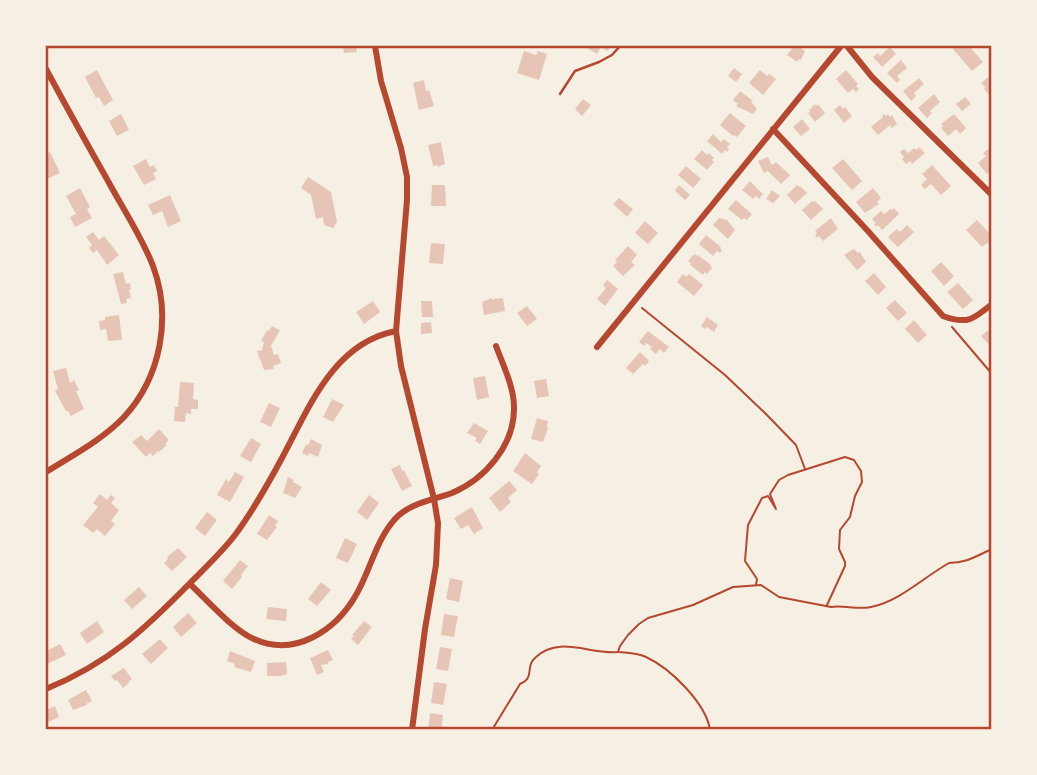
<svg xmlns="http://www.w3.org/2000/svg" width="1037" height="775" viewBox="0 0 1037 775" font-family="Arial,sans-serif">
  <style>
    .building { fill: #e6c5b7 }
    .lines { fill: none; stroke-linecap: round; stroke-linejoin: round }
    .path { stroke: #b5482f; stroke-width: 2 }
    .service { stroke: #b5482f; stroke-width: 2.5 }
    .minor { stroke: #b5482f; stroke-width: 6 }
    .neatline { fill: none; stroke: #b5482f; stroke-width: 2.5 }
  </style>
  <rect width="100%" height="100%" fill="#f6efe4"/>
  <!-- building -->
  <path class="building" d="M343,46H356L357,52L344,53Z
    M584,46H611L607,51L601,47L597,54Z
    M794,46H803L801,48L805,51L801,60L799,59L797,62L787,55Z
    M956,46H969L983,62L972,71L953,49Z
    M890,47L896,54L882,67L873,57L878,53L880,56Z
    M524,51L536,55L538,51L547,54L539,80L517,73Z
    M901,60L907,68L897,76L900,80L897,83L887,73Z
    M734,68L742,74L736,82L728,76Z
    M97,70L113,100L104,106L99,97L96,98L85,77Z
    M760,70L767,76L769,74L776,79L763,95L749,83Z
    M846,70L858,84L856,86L859,89L856,92L853,89L848,93L836,79Z
    M992,74V93L989,95L984,89L985,87L981,83Z
    M919,78L924,84L914,93L916,96L911,101L903,91Z
    M424,80L426,91L429,90L434,106L419,110L413,83Z
    M740,91L753,101L751,102L757,109L753,114L736,106L738,104L733,100Z
    M934,94L940,102L930,111L932,113L927,118L918,108Z
    M965,97L971,104L962,111L956,104Z
    M583,99L591,105L582,116L575,109Z
    M815,104L816,106L818,104L825,113L815,122L808,113L810,112L809,110Z
    M840,105L843,109L845,107L852,116L844,123L834,110Z
    M730,113L746,126L737,137L734,135L733,136L720,125Z
    M121,114L129,130L117,136L109,121Z
    M884,114L886,116L888,114L890,117L892,115L897,124L892,128L890,125L878,135L871,127L883,117L882,116Z
    M954,114L966,128L960,134L956,129L948,136L941,128L943,126L941,124Z
    M802,119L810,129L801,136L793,127Z
    M713,134L721,142L724,139L730,144L727,147L729,149L727,152L725,150L722,154L707,141Z
    M441,142L445,164L438,167V165L433,166L428,145Z
    M992,146V170L987,174L978,163L986,156L983,153Z
    M919,147L925,153L912,164L910,161L906,164L902,159L904,157L900,152L904,149L908,153L914,148L916,150Z
    M702,150L707,155L709,153L714,158L712,160L714,162L707,170L694,159Z
    M50,152L60,173L47,179L46,154Z
    M768,157L772,165L776,162L790,175L781,184L768,171L764,173L758,161Z
    M146,159L150,167L154,165L157,171L153,173L156,179L144,185L133,166Z
    M843,159L862,181L852,190L832,168Z
    M932,165L951,186L941,195L931,184L925,189L921,185L927,179L922,174Z
    M686,166L701,179L693,188L678,175Z
    M308,177L331,192L337,222L333,228L324,225L323,217L316,219L311,195L301,188Z
    M750,181L763,194L759,199L756,196L753,199L742,190Z
    M432,185H445L446,206H431Z
    M679,185L690,195L685,200L675,191Z
    M797,185L799,187L800,186L807,193L795,204L787,195Z
    M80,188L90,207L87,209L92,218L75,227L70,217L76,214L66,196Z
    M873,188L881,198L877,202L879,204L865,213L856,202Z
    M772,190L780,196L773,203L766,199Z
    M170,195L181,221L168,227L162,211L153,215L148,205Z
    M619,198L633,209L627,217L613,204Z
    M736,200L752,214L747,220L744,218L742,220L728,209Z
    M812,201L813,202L815,201L823,209L811,220L802,210Z
    M894,208L899,214L882,230L878,225L877,227L874,224L876,223L872,219L881,211L884,214L891,209L892,210Z
    M719,218L727,220L735,230L728,239L713,225Z
    M831,218L838,229L823,241L819,236L817,238L815,235L817,233L815,231Z
    M977,220L992,236V239L982,247L966,230Z
    M645,221L658,233L648,244L635,233Z
    M907,225L914,232L898,247L888,237L897,229L900,232Z
    M93,232L99,240L104,236L119,255L107,265L97,250L93,253L89,248L92,245L86,237Z
    M706,235L721,247L720,248L722,250L720,253L717,251L713,256L699,244Z
    M431,243L445,244L443,264L429,263Z
    M628,246L637,255L631,262L635,265L623,276L613,266L617,262L615,260Z
    M854,249L858,253L860,252L866,262L857,270L844,255Z
    M694,254L697,256L698,255L711,265L710,266L712,268L707,274L705,272L703,275L690,265L691,263L688,261Z
    M941,262L954,276L944,286L931,271Z
    M123,272L126,284L130,283L131,290H129L131,298L126,299L127,303L121,304L113,274Z
    M874,273L886,287L878,295L865,281Z
    M683,274L686,277L689,274L703,285L694,296L677,282Z
    M607,280L618,289L605,306L597,299L606,288L603,285Z
    M958,283L973,300L963,309L947,292Z
    M492,298V300L497,298V299L503,298L505,311L484,315L482,302Z
    M895,300L907,313L898,321L886,308Z
    M373,301L380,312L364,324L356,312Z
    M421,301H432L433,317H422Z
    M527,306L537,319L527,326L517,313Z
    M119,315L122,340L108,341L106,329L100,330L99,321L105,320V317Z
    M707,317L718,325L714,332L707,327L705,329L701,326Z
    M914,320L927,335L918,343L905,329Z
    M431,322L432,333L421,334V323Z
    M272,326L280,330L271,346L274,355L278,354L281,363L273,366L274,369L264,370L257,351L262,350L264,342L261,341L267,330L269,331Z
    M992,327V348L981,336Z
    M648,331L669,347L664,353L660,349L656,354L650,349L652,347L646,343L644,346L639,342Z
    M640,352L649,361L645,366L643,364L633,374L626,368Z
    M66,368L70,383L74,380L79,390L76,391L84,409L71,416L68,411H66L55,391L58,389L53,371Z
    M485,376L489,397L477,400L473,378Z
    M546,379L549,396L537,398L534,381Z
    M180,382L194,383L193,399L198,400V409H191V414L186,413L185,422L174,421L175,407H178Z
    M332,399L344,405L333,422L323,417Z
    M269,403L280,408L271,427L260,422Z
    M537,418L548,421L547,427L548,428L543,442L531,439Z
    M474,423L488,431L480,444L475,441L477,438L467,433Z
    M159,429L169,440L165,444L167,445L159,452L158,451L153,456L150,453L146,457L132,442L141,435L147,441Z
    M251,438L261,444L251,462L240,456Z
    M311,439L322,445L318,457L309,453L308,456L302,453L306,444L308,445Z
    M525,453L541,466L537,472L539,474L532,484L513,471Z
    M400,465L402,471L404,470L412,486L402,491L391,469Z
    M235,472L244,477L230,502L217,495L226,479L229,482Z
    M288,477L294,480L293,482L302,487L295,498L283,493Z
    M509,481L517,490L508,498L511,502L500,512L489,498Z
    M100,494L107,500L111,495L115,498L111,503L119,510L111,521L115,524L105,536L97,529L93,533L83,525L98,507L93,503Z
    M369,495L379,503L367,520L357,512Z
    M472,507L483,528L474,534L468,525L461,529L454,518Z
    M207,512L217,520L205,536L195,528Z
    M269,515L278,521L275,526L277,527L267,540L257,534Z
    M345,538L357,544L348,563L336,558Z
    M178,548L187,557L172,571L164,563L168,559L167,557Z
    M240,560L248,566L241,575L242,577L232,589L223,581Z
    M450,578L463,581L459,602L446,599Z
    M321,582L331,590L317,606L308,599Z
    M139,587L147,596L132,609L124,600Z
    M268,607L287,609L286,621L266,619Z
    M188,613L197,623L181,637L173,627Z
    M444,614L458,616L454,637L441,635Z
    M97,621L104,632L87,644L80,633Z
    M364,621L372,627L358,645L351,639L354,636L352,635Z
    M160,639L168,648L151,664L142,654Z
    M60,644L66,655L47,664L46,651Z
    M440,647L452,649L448,671L436,669Z
    M328,650L333,660L328,662V664L321,665L324,672L317,675L310,658Z
    M230,651L255,661L251,672L234,667L235,664L227,661Z
    M286,662L287,674L282,675V676H267V663Z
    M124,668L132,679L128,682L129,683L123,688L117,680L115,681L111,676Z
    M434,682L447,684L443,705L431,703Z
    M86,690L92,701L86,704L87,705L73,710L68,700Z
    M55,706L59,717L46,723V710Z
    M430,713L443,715L441,730H428Z"/>
  <g class="lines">
    <!-- path -->
    <path class="path" d="M642,308L725,375L765,413L796,445L805,469
      M952,327L992,374
      M756,585L757,579L745,561L748,525L762,498L768,496L776,509L770,494L779,480L788,475L845,457L854,460L861,471L862,482L855,496L850,517L840,530L839,549L845,562V566L827,605
      M619,652C628,653 638,653 646,657C670,668 706,703 710,730
      M492,730L520,684C536,677 524,667 536,657C559,635 591,655 618,652L620,646L628,635L639,624L648,618L693,605L733,587L761,585L779,597L831,607C844,605 857,610 871,607C900,601 924,577 949,563C967,563 976,556 992,549"/>
    <!-- service -->
    <path class="service" d="M560,94L575,71L599,62L612,55L620,46"/>
    <!-- minor -->
    <path class="minor" d="M375,46L381,81L401,148L407,177V200L396,331L401,366L434,499L438,523L436,565L425,629L412,730
      M847,46L872,77L992,195
      M46,69C66,106 87,144 108,181C123,209 142,237 153,266C172,317 161,377 124,417C102,440 73,455 46,472
      M773,129L867,230L943,316C967,325 974,319 992,304
      M597,347L841,46
      M190,584C207,600 233,630 254,639C295,658 336,630 356,595C370,571 376,540 395,519C409,503 433,500 452,493C485,479 515,445 514,407C514,387 503,365 496,346
      M46,689C109,663 144,630 191,582C206,567 222,552 235,535C253,511 268,484 282,458C309,408 333,343 396,331"/>
  </g>
  <!-- border -->
  <rect width="1037" height="775" fill="none" stroke="#f6efe4" stroke-width="94"/>
  <rect x="47" y="47" width="943" height="681" class="neatline"/>
</svg>
